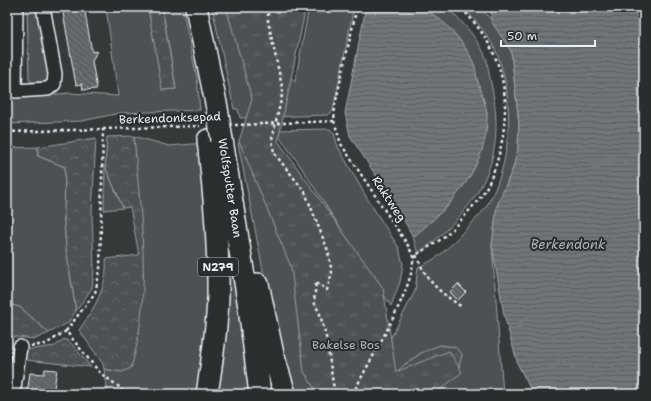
<svg xmlns="http://www.w3.org/2000/svg" width="651" height="401" viewBox="0 0 651 401" font-family="'Shantell Sans',sans-serif">
  <style>
    .green { fill: #4d5152; stroke: #9aa1a5 }
    .forest { fill: url(#forest-crowns); stroke: #9aa1a5 }
    .park { fill: url(#park-tufts); stroke: #9aa1a5 }
    .water { fill: url(#water-rules); stroke: #a0a7ac }
    .building { fill: url(#building-back-hatch); stroke: #e8f1f8 }
    .lines { fill: none; stroke-linecap: round; stroke-linejoin: round }
    .street-casing { stroke: #e8f1f8; stroke-width: 16 }
    .primary-casing { stroke: #e8f1f8; stroke-width: 24 }
    .path { stroke: #e8f1f8; stroke-width: 2.5; stroke-dasharray: 3 3; stroke-linecap: butt }
    .street { stroke: #2a2d2e; stroke-width: 13 }
    .primary { stroke: #2a2d2e; stroke-width: 21 }
    .primary-bridge-casing { stroke: #e8f1f8; stroke-width: 24; stroke-linecap: butt }
    .primary-bridge { stroke: #2a2d2e; stroke-width: 21 }
    .labels { text-anchor: middle; dominant-baseline: central; stroke-width: 4; stroke-linejoin: round; paint-order: stroke }
    .shield { fill: #2a2d2e; stroke: #afb6bb; stroke-width: 1 }
    .shield-label { font-size: 11px; font-weight: bold; fill: #e8f1f8 }
    .street-label { font-size: 12px; fill: #e8f1f8; stroke: #2a2d2e }
    .park-label { font-size: 12px; fill: #b2b9be; stroke: #2a2d2e }
    .water-label { font-size: 13px; font-style: italic; fill: #acb3b8; stroke: #2a2d2e }
  </style>
  <defs>
    <pattern id="forest-crowns" width="20" height="18" patternUnits="userSpaceOnUse"><rect width="20" height="18" fill="#4d5152"/><path d="M2 6a3 3 0 1 1 6 0M12 15a3 3 0 1 1 6 0" fill="none" stroke="#676a6c"/></pattern>
    <pattern id="park-tufts" width="24" height="20" patternUnits="userSpaceOnUse"><rect width="24" height="20" fill="#4d5152"/><path d="M3 7l-1-3M5 7V3M7 7l1-3M15 17l-1-3M17 17v-4M19 17l1-3" fill="none" stroke="#676a6c"/></pattern>
    <pattern id="water-rules" width="6" height="5" patternUnits="userSpaceOnUse"><rect width="6" height="5" fill="#707579"/><path d="M0 2.5h6" fill="none" stroke="#5b5e62"/></pattern>
    <pattern id="building-back-hatch" width="6" height="6" patternUnits="userSpaceOnUse"><rect width="6" height="6" fill="#5f6365"/><path d="M-1 5l2 2M0 0l6 6M5-1l2 2" fill="none" stroke="#767a7c"/></pattern>
  </defs>
  <rect width="100%" height="100%" fill="#35393a"/>
  <filter id="ink" filterUnits="userSpaceOnUse"><feTurbulence type="fractalNoise" baseFrequency=".025" numOctaves="2"/><feDisplacementMap in="SourceGraphic" scale="8" xChannelSelector="R" yChannelSelector="G"/><feConvolveMatrix kernelMatrix="1 2 1 2 8 2 1 2 1" color-interpolation-filters="sRGB"/></filter>
  <g filter="url(#ink)">
    <!-- green -->
    <path class="green" d="M27,7H41L51,82H32L29,80Z
      M106,7H148L163,90L176,89L162,7H182L197,78L200,110L120,113L82,121L7,124V98L70,93L118,96Z
      M212,7H233L295,82L309,7H354L333,111L328,115L240,118L238,109H234Z
      M420,7H445C460,18 482,43 487,61C488,67 489,74 490,79C509,159 482,203 421,252L417,250L413,237L448,206L463,186L475,166L487,113L477,79L439,19Z
      M462,7H479L491,19L511,51L519,123L518,149L513,168L497,206L492,246L503,394H420L459,367L461,353H421L404,365L380,389L362,394L415,291L418,267C439,259 448,248 463,232C470,224 480,216 486,207C512,164 515,103 498,56C491,38 476,20 462,7Z
      M330,129L334,133L338,147L368,200L399,248L403,264L400,282L391,306L297,161L274,130Z
      M134,136L169,146L205,143L212,242L203,394L108,393L104,369L122,372L135,353L143,277Z
      M238,143H246L283,210L325,394H293L274,326Z
      M38,147V156L65,167L64,220L66,248L76,311L68,323L49,333L20,307L11,321H7V148Z
      M220,164L252,394H212Z
      M105,166L123,208L104,210Z"/>
    <!-- forest -->
    <path class="forest" d="M148,7H162L176,89L162,90Z
      M134,136C140,212 153,294 131,368L122,372L104,369L103,364L79,330C94,309 108,286 106,259L139,255L130,207L123,208L105,166L107,137Z
      M96,138L92,213L94,270L92,288L76,311L66,248L64,220L65,167L38,156V147Z
      M11,305L20,307L49,333L35,339L7,336V321H11Z
      M64,339L70,342L91,367L17,359L18,351L55,346Z
      M440,345L455,347L462,354L459,367L375,394L404,365L421,353Z"/>
    <!-- park -->
    <path class="park" d="M226,7H306L278,141L383,288L396,372L449,351L462,372L435,394H318L304,372L291,267L239,141L252,99Z"/>
    <!-- water -->
    <path class="water" d="M366,7C378,7 413,4 421,8C443,17 465,42 474,64C476,69 476,74 477,79C480,90 486,103 487,114C489,167 451,206 413,237L399,211L350,136L345,113Z
      M495,7H644V394H533L518,365L504,315L492,246L497,206L513,168L518,149L519,123L511,51L491,21V13Z"/>
    <!-- building -->
    <path class="building" d="M62,7H84L92,52L97,51L92,61L97,89L83,90L82,84L76,85Z
      M458,284L466,292L458,300L450,292Z
      M45,369L57,370L53,394H27L30,373L44,374Z"/>
    <g class="lines">
      <defs>
        <path id="street" d="M16,7L15,91L48,89L54,84L55,74L43,7
          M13,394L20,347"/>
        <path id="primary" d="M196,7L217,108
          M222,140L249,307L260,394
          M258,284L273,354L285,394
          M207,394C212,362 217,329 218,297C219,244 214,192 208,140"/>
      </defs>
      <!-- street casing -->
      <use href="#street" class="street-casing"/>
      <!-- primary casing -->
      <use href="#primary" class="primary-casing"/>
      <!-- path -->
      <path class="path" d="M268,7V21L283,91L272,139L274,153L305,192L328,251L332,273L327,290L316,282L314,302L320,314L327,341L333,384L337,394
        M235,125L334,121
        M7,132L200,126
        M416,255C428,283 437,290 462,307
        M413,258C421,250 433,246 441,239C455,228 467,213 479,199C490,185 497,164 501,146C512,91 501,47 460,7
        M66,331L95,293L100,270L103,129
        M31,346L46,344L66,331L100,373L118,386L125,394
        M353,394C367,364 415,288 413,258C413,255 410,250 409,247L341,144L334,121L335,105L357,7"/>
      <!-- street -->
      <use href="#street" class="street"/>
      <!-- primary -->
      <use href="#primary" class="primary"/>
      <defs>
        <path id="primary-bridge" d="M217,108L222,140"/>
      </defs>
      <!-- primary-bridge casing -->
      <use href="#primary-bridge" class="primary-bridge-casing"/>
      <!-- primary-bridge -->
      <use href="#primary-bridge" class="primary-bridge"/>
    </g>
  </g>
  <g class="labels">
    <!-- shield labels -->
    <rect class="shield" x="198" y="258" width="40" height="18" rx="3"/>
    <g class="shield-label">
      <text x="218" y="267">N279</text>
    </g>
    <!-- street labels -->
    <g class="street-label">
      <text transform="translate(170 118) rotate(-2)">Berkendonksepad</text>
      <text transform="translate(230 188) rotate(81)">Wolfsputter Baan</text>
      <text transform="translate(389 199) rotate(57)">Raktweg</text>
    </g>
    <!-- park labels -->
    <g class="park-label">
      <text x="346" y="345">Bakelse Bos</text>
    </g>
    <!-- water labels -->
    <g class="water-label">
      <text x="568" y="244">Berkendonk</text>
    </g>
  </g>
  <!-- margin -->
  <rect width="651" height="401" fill="none" stroke="#2a2d2e" stroke-width="24"/>
  <rect x="12" y="12" width="627" height="377" fill="none" stroke="#e8f1f8" stroke-width="1.5" filter="url(#ink)"/>
  <!-- scale -->
  <path d="M501 40v6h94v-6" fill="none" stroke="#e8f1f8" stroke-width="2"/>
  <text x="507" y="40" font-size="12" fill="#e8f1f8" stroke="#2a2d2e" stroke-width="3" paint-order="stroke">50 m</text>
</svg>
